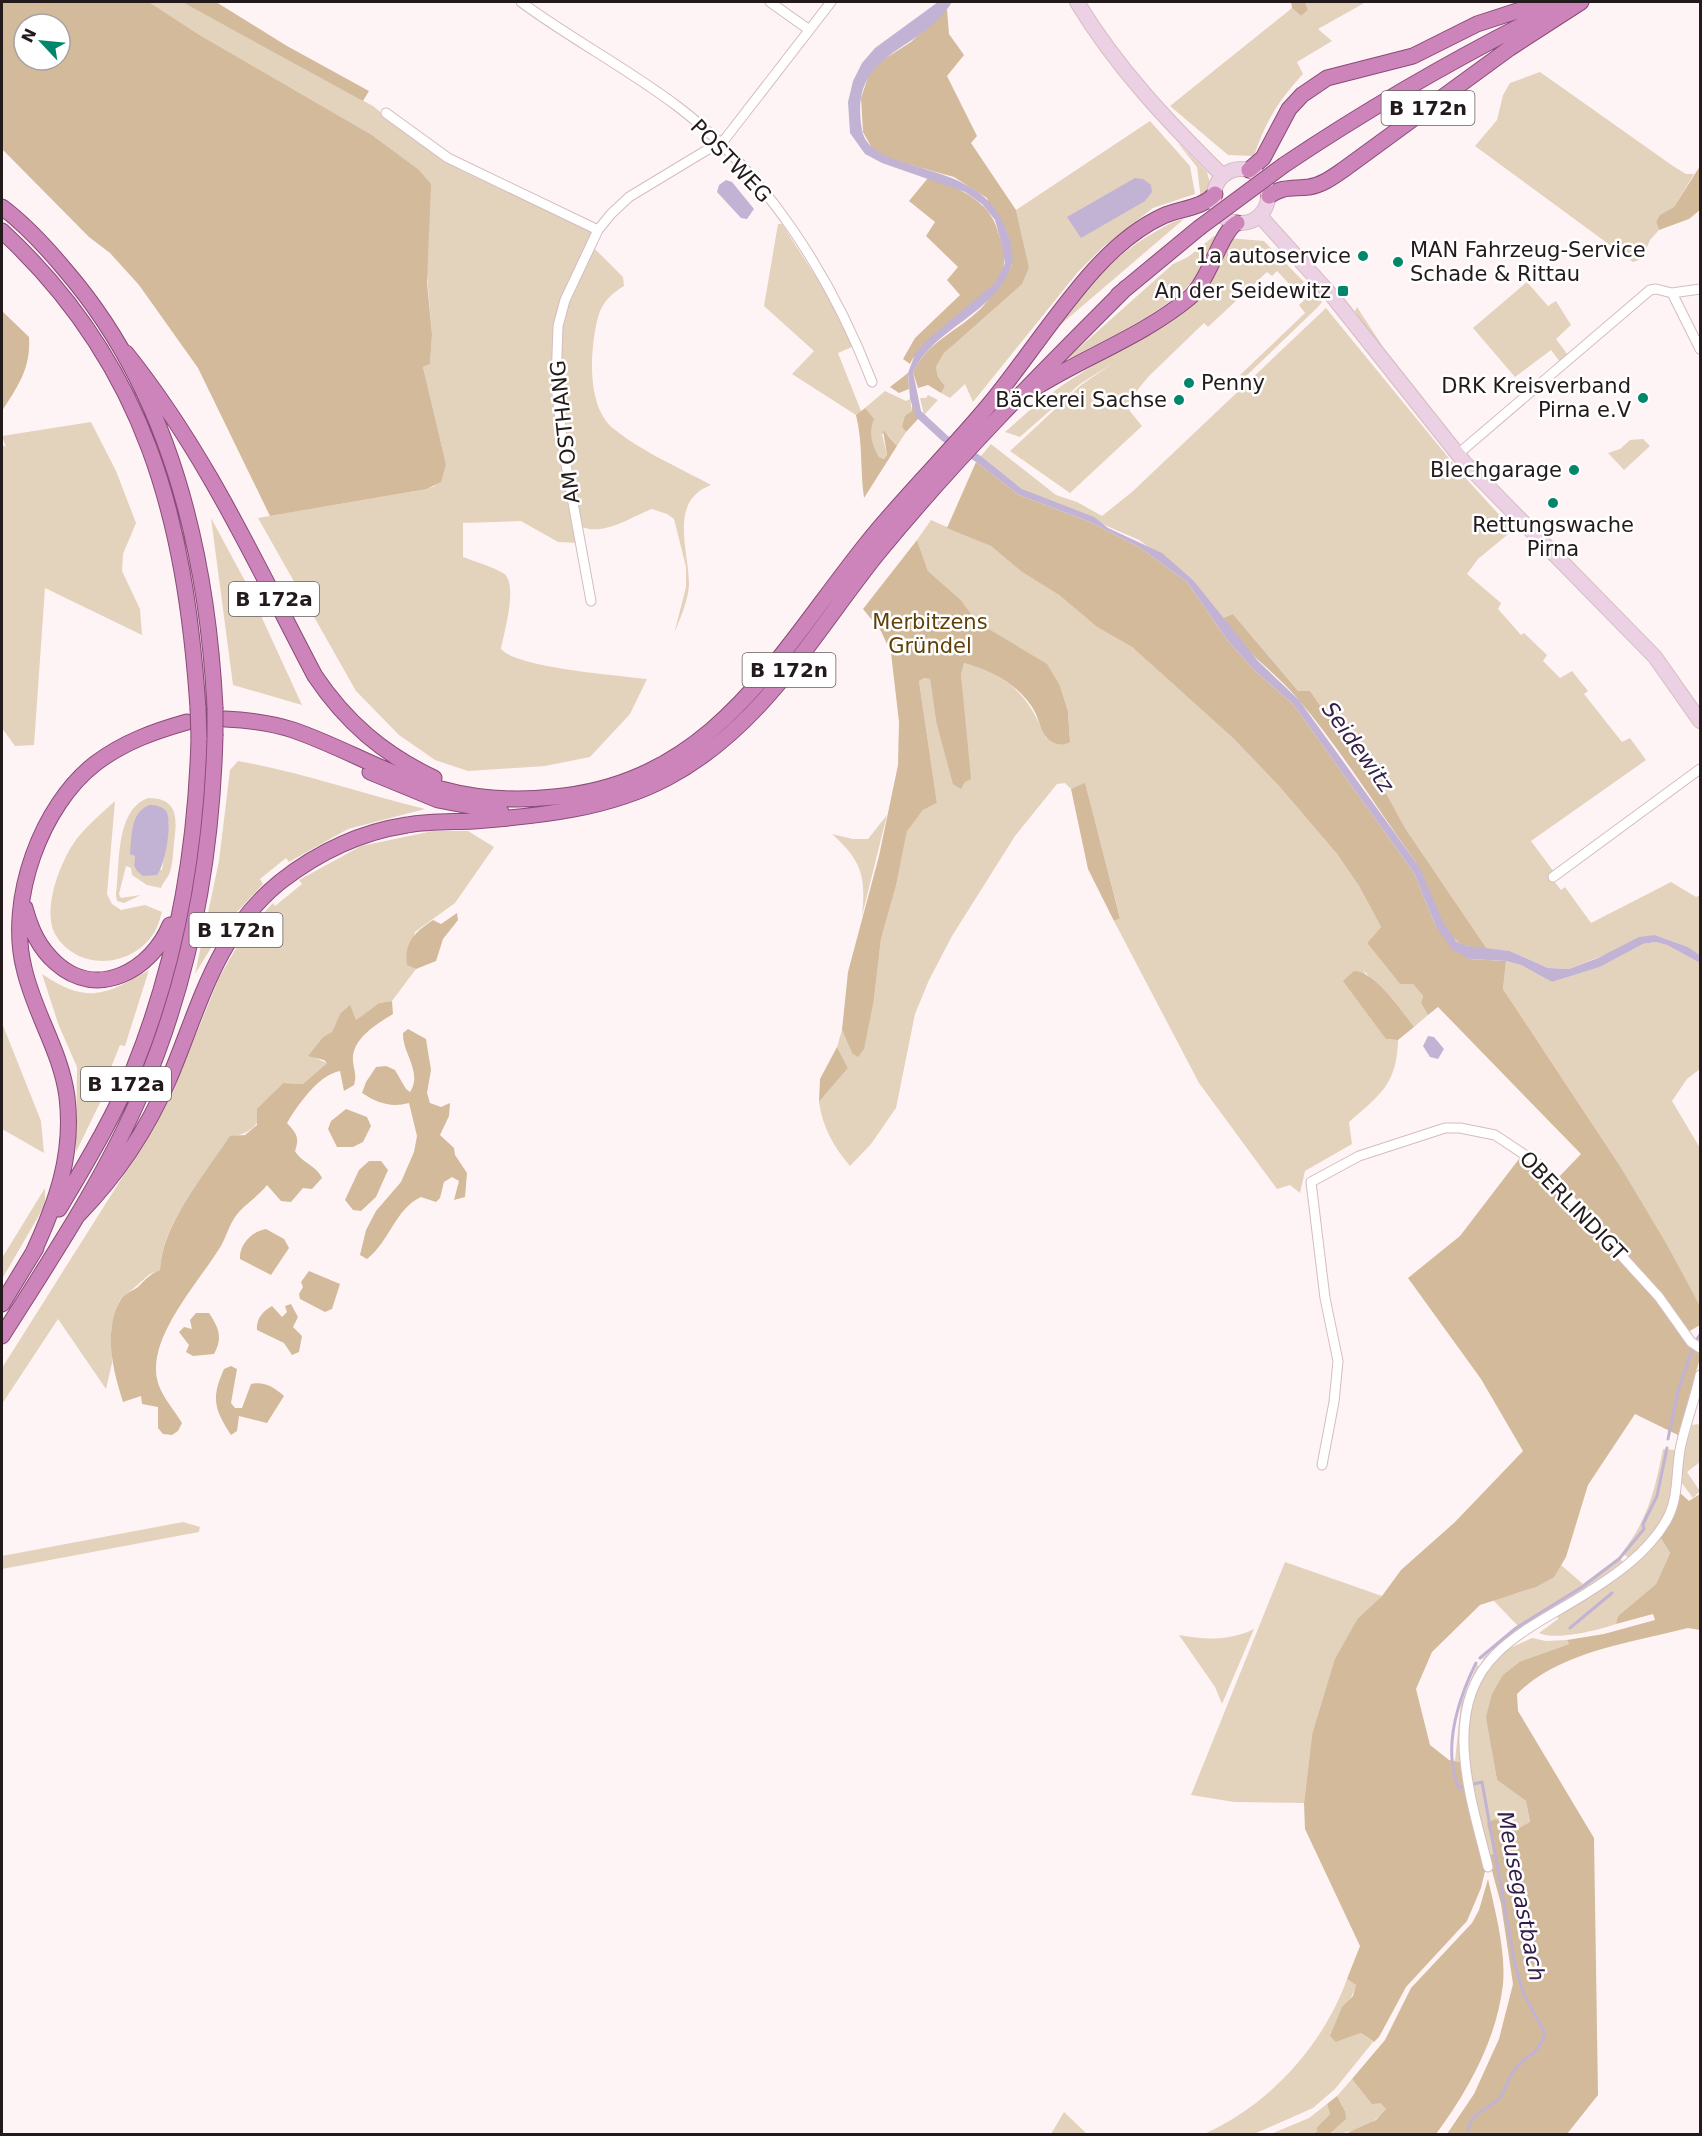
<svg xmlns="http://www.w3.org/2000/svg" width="1702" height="2136" viewBox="0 0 1702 2136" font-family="'DejaVu Sans',sans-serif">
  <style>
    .green { fill: #e3d2bc; fill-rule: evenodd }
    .forest { fill: #d2ba9a; fill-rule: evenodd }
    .water { fill: #c2b3d5 }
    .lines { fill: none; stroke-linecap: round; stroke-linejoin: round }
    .stream { stroke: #c2b3d5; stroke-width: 3 }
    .minor-casing { stroke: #d5bcbf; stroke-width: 11 }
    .secondary-casing { stroke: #d5bcbf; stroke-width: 16 }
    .trunk-casing { stroke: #894b77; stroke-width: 17 }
    .minor { stroke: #fff; stroke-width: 9 }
    .secondary { stroke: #ecd1e5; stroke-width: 14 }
    .trunk { stroke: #cc84ba; stroke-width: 15 }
    .trunk-bridge-casing { stroke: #894b77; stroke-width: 17; stroke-linecap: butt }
    .trunk-bridge { stroke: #cc84ba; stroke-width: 15 }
    .poi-dot { fill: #00866a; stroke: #fff; stroke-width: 2 }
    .labels { text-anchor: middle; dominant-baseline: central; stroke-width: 5; stroke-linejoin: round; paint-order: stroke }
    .shield { fill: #fff; stroke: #655f5f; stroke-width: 1.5 }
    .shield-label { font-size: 20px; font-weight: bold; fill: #231a1b }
    .street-label { font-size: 21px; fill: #231a1b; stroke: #fff }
    .poi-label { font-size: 21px; fill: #231a1b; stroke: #fff; text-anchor: end }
    .park-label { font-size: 21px; fill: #614007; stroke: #fff }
    .water-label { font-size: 22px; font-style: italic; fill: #341d49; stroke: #fff }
  </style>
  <rect width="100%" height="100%" fill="#fff4f5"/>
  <!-- green -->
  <path class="green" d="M149,2H182L373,106L412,138L460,170L592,231L590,241L575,269L554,351L578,543L558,542L521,521L463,523V557C476,562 491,566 503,573C519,582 504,633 501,649C518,668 617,675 647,679L630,714L590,757L545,766L468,771L435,760L399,735L356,691L258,518L427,489L435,486L446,464L423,367L430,364L432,334L418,169L372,135L198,34Z
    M1305,2H1366L1318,29L1332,41L1297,62L1303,74C1278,101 1266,121 1254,156L1228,155L1170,106L1292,8L1301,16L1308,10Z
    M1540,72L1673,166L1686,174H1694L1674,207L1660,216L1656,222L1659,230L1650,240L1642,259L1633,262L1475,146L1497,120L1503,95L1510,83Z
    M1150,121L1190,166L1195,194L1153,208L1103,247L1078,272L973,402L965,384L950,398L941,393L945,386L938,377L936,367L944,353L1029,267L1016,210Z
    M1177,142L1207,172L1211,187L1201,199L1197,167Z
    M1184,219L1052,332C1083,294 1111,256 1155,232C1164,227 1174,220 1184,219Z
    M778,224H782L836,308L854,346L838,353L861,411L856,415L792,374L814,351L764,306Z
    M1214,236L1217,237C1209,254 1201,272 1189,285C1157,317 1103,340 1063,362L1173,264L1188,257Z
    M1228,238L1264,241L1304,282L1295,290L1277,271L1272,276L1267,272L1208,327L1204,323L1148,377L1131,398L1133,404L1129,410L1142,426L1070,493L1010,451L1081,385L1113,363L1080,384L1020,437L1005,432L1038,403L1064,384L1195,300L1208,286Z
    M593,247L623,277L624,286C601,300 598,312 594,338C590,366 590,410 614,429C641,451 680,468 711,485C668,501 689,550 689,585C688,602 680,618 674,634L686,587V567L674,519L667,514L652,509C631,517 604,536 582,527C569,465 545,362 567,301C573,283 584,265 593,247Z
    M1527,282L1548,306L1556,301L1571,325L1556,339L1568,355L1560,362L1551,350L1515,377L1473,328Z
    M1313,292L1322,302L1318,307L1244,378L1240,375L1305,313L1299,305Z
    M1357,307L1383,347L1424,399L1420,400L1368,332L1355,311Z
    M1326,308L1461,473L1513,530L1478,559L1467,574L1501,603L1498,609L1521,635L1524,633L1547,655L1543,661L1560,678L1572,671L1588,691L1584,694L1622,742L1630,738L1646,760L1531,841L1554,872L1550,876L1561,890L1565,887L1591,923L1671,882L1696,897L1700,895V955L1688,947L1655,935L1569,969L1548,968L1510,951L1487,949L1405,828L1361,747L1349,746L1310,691H1298L1233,614L1223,618L1194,581L1139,540L1022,489L981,456L991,444L1056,495L1077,502L1102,516L1132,492Z
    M885,391L906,401L910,399L912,411L902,427L906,432L897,446L888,435L882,434L887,455L884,459L879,457L872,445L865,408Z
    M928,395L938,400L924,415L920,398H926Z
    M91,422L116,471L136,523L123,554L122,571L140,609L142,635L45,588L34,745L15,746L2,728V445L6,447L2,436Z
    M1643,439L1650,446L1624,470L1608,453L1620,449L1630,440Z
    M211,518L245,581L302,705L233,685Z
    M931,520L991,546L1022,572L1059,595L1097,627L1132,647L1234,739L1279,786L1337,854L1359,886L1381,927L1367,943L1400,984H1413L1423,996L1421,1003L1428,1015L1414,1027L1364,971L1386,1039L1398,1040C1397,1084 1380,1095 1349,1122L1352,1144L1305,1171L1300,1193L1290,1185L1277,1189L1199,1083L1114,921L1120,917L1085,784L1071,789L1065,783L1057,784L1015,836L952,936L929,980L915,1014L896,1108L871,1144L850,1166C833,1146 823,1128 819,1102L848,1068L837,1047L842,1030L852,1053L874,999L881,939L896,886L907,830L923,810L937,803L919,681L924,678L930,679L936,721L961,788L965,782L961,675L964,663C1011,677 1027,694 1046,738L1070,741L1068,711L1060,686L1001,637L977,622L961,600L928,571L917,540Z
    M238,761C301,772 363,794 425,809L348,829L289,862L286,858L260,879L263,884L225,925L195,974L219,861L230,770Z
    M148,798C179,798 177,819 174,843C173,852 173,863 170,872C168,878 163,882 161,888L147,885L132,875L131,868L126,866L119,894L121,898L141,895L124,903L117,901L116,895C120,865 115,810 148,798ZM169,821L162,870L134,865L135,856Z
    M115,801L107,894L112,904L121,910L145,905L162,912C160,918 158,927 154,933C132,968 77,972 55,934C41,909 62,856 79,836C90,823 103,812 115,801Z
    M887,815L862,916C866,876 862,861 832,834L853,839H868Z
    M433,831H468L494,847L455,903L415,932L407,964L416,969L392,1001L379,1003L356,1020L340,1014L332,1033L323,1037L309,1055L327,1063L303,1084L283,1083C258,1104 269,1131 230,1137C205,1174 161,1225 160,1270L150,1274L120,1300L111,1329L112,1363L106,1389L58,1319L2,1404V1368L149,1135L177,1081L219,978L244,934L273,903L275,906L302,884L299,880L361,846Z
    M1655,942L1667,945L1700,963V1069L1687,1079L1672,1101L1700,1148V1306L1620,1166L1503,989L1506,961L1521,965L1552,982L1600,967L1643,944Z
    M149,970L125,1046L120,1045L108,1075L112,1078L76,1152L77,1067L59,1026L42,974C87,1004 104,996 149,970Z
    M2,1023L41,1121L44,1153L2,1129Z
    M45,1188V1205L2,1279V1258Z
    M1698,1424L1700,1429V1462L1687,1472L1700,1491L1693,1498L1681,1482L1685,1449L1692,1425Z
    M1663,1449L1676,1450L1669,1510L1655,1532L1629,1558L1622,1553C1648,1519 1655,1490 1663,1449Z
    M183,1522L200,1527L199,1532L2,1569V1556Z
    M1659,1535L1670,1553L1656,1584L1618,1616L1616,1624C1599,1630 1556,1641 1539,1633L1558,1619L1557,1615Z
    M1619,1557L1624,1563L1613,1573L1505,1642L1485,1660L1482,1659L1519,1627L1493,1600C1518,1592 1548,1588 1561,1565L1583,1584Z
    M1285,1562L1382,1596L1358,1618L1312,1735L1304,1803L1234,1802L1191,1795Z
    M1254,1629L1222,1704L1215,1687L1179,1635C1206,1640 1229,1641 1254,1629Z
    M1532,1638L1546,1641L1567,1640L1569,1644L1521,1661L1492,1750L1497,1780L1526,1801L1530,1823L1516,1830L1496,1819L1494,1855L1488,1856C1475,1798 1450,1731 1484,1675C1490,1665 1500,1655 1507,1646L1510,1648Z
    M1477,1665L1480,1667L1461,1744L1460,1762L1455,1761L1461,1703Z
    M1347,1979L1356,1985C1349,2011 1333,2008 1336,2042L1361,2033L1373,2042L1335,2089L1313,2108L1254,2134H1204C1269,2105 1323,2046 1347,1979Z
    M1352,2079L1372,2103H1380L1386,2109C1372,2127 1350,2134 1329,2134L1345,2111L1337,2096Z
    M1327,2104L1330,2114L1316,2128L1319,2131L1312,2134H1271L1309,2118Z
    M1064,2112L1087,2134H1051Z"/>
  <!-- forest -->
  <path class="forest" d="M2,2H149L198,34L372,135L418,169L431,184L427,282L432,334L430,364L423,367L446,464L441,482L427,489L270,516L198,368L139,285L110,253L89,237L2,149ZM24,24H60V60H24Z
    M182,2H216L287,46L369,91L363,101Z
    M1291,2H1305L1308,10L1301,16L1292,8Z
    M947,9L949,34L964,55L947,76L977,136L971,143L1016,210L1029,267L1022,284L944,353L936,367L938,377L945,386L941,393L928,385L918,388L913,372C929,339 962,330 985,304C995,292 1004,278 1012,265L987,198L954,177L886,158L872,148L863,132L861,98L870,71L878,63L911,42Z
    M1700,166V210L1689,219L1659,230L1656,222L1660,215L1674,207Z
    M928,178C957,187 990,200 998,232C1001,241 1006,255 1004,264C995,306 930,324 910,364L903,359L915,338L960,295L947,280L958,267L926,236L935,222L909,201Z
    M2,311L29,337C31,368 18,386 2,411Z
    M908,373L909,389L899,393L890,387Z
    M912,405L918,419L906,432L902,427L905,416L912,411Z
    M865,408L874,419C868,433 872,445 879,457L884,459L887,455L883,430L897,446L864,498C860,469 863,443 856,415Z
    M976,462L1019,495L1090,522L1139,547L1187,582L1228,641L1255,671L1293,704L1414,873L1436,927L1469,959L1506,961L1503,989L1620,1166L1667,1245L1700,1306V1325L1688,1332L1556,1180L1581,1154L1438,1007L1428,1015L1421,1003L1423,996L1413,984H1400L1367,943L1381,927L1359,886L1337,854L1279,786L1234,739L1132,647L1097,627L1059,595L1022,572L991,546L947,528Z
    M917,540L928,571L961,600L977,622L1047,664L1060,686L1068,711L1070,742C1063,746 1055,745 1048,739C1042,734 1039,721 1036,714C1022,686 993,671 964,663L961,675L971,779L965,782L961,789L953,784L936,721L930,679L924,678L919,681L937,803L923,810L907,831L896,886L881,939L874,999L864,1049L858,1057L852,1053L842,1030L848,972L879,856L898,765L899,722L891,653L881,631L863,609Z
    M1233,614L1298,691H1310L1349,746L1361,747L1405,828L1487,949C1477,947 1465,948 1457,941C1433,923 1431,884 1415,861C1376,807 1340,748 1297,698C1274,670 1241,651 1223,618Z
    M1085,783L1120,918L1114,921L1088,869L1071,789Z
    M457,913L458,920L443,939L436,961L416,969L407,965C404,942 415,932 433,920L441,924Z
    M1354,971C1375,971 1401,1011 1414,1027L1398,1040L1386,1039L1343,981Z
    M392,1001L393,1014C377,1024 351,1039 353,1061C354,1071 357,1075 354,1085L344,1091L340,1071C318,1075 298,1105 287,1123C296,1133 300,1137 295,1151C302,1163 316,1165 322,1178L312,1189L303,1188L291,1202L281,1201L267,1185C258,1197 243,1205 235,1217C229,1226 226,1237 221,1246C200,1280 155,1329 156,1370C156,1391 172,1406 182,1423L178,1431L172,1435L163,1434L158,1428V1407L142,1404L141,1396L123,1402C113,1370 103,1333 120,1301C123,1295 132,1291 138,1287C145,1280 150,1274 160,1270C162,1224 205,1174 230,1136L245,1135L257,1125V1109L283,1083L303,1084L327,1063L324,1060L308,1056L323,1037L332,1032L340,1014L350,1005L356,1020L379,1003Z
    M408,1029L426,1039L431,1070L427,1093L430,1103L441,1107L450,1103L449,1116L440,1135L454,1148L455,1155L467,1173L465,1197L454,1200L459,1181L452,1177L444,1182L440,1198L436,1202L421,1197C395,1209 390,1241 367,1259L360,1255L366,1230L376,1211L401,1182L414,1152L417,1136L409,1103C391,1108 377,1103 362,1093L366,1082L376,1067L386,1066L395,1070L406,1089L410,1092C423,1072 402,1053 403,1033Z
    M837,1047L848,1068L819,1102L820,1079Z
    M346,1109L367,1117L371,1126L363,1142L353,1147H337L328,1129L331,1121Z
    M1522,1155L1535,1164L1656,1299L1700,1354V1358L1678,1435L1635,1414L1588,1485L1566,1557L1554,1577L1536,1587L1480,1605L1432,1652L1416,1689L1430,1745L1449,1760L1460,1762L1486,1867L1481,1888L1467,1921L1406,1987L1379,2037L1374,2042L1361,2033L1336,2042L1330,2036L1342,2007L1353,1996L1356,1985L1347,1979L1360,1946L1305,1829L1304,1803L1312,1735L1335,1659L1358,1618L1382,1596L1401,1570L1455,1522L1523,1451L1481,1379L1408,1278L1460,1236Z
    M369,1161H381L388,1170L376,1197L361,1211L353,1210L345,1200L359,1170Z
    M266,1229L284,1239L289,1248L271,1275L240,1259C239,1244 253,1231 266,1229Z
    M309,1271L340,1284L332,1309L325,1312L300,1299L299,1294L303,1287L301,1282Z
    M291,1304L298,1317L293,1327L302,1336L299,1352L292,1355L284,1343L257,1330C256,1319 263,1311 272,1306L282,1317L287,1312L285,1306Z
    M196,1313H209C219,1328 223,1338 214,1354L193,1356L186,1352L189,1345L179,1332L184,1327L192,1329L190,1320Z
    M231,1366L237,1369L231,1403L235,1408H242L251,1384C264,1381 274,1387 284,1396L267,1423L239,1416L237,1431L231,1435C214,1409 211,1398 224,1369Z
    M1678,1491L1689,1501L1700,1494V1630L1688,1628C1631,1643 1560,1651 1517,1694L1518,1711L1594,1838L1598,2095L1567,2134H1447L1474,2094L1499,2039L1513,1984L1501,1904L1488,1856L1494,1854L1487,1823L1496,1819L1516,1830L1530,1822L1526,1801L1497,1780L1486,1717L1492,1694L1503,1675L1521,1661L1569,1644L1567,1640L1604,1634L1655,1620L1653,1614L1616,1624L1618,1616L1656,1584L1670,1553L1659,1535Z
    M1488,1879C1495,1911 1506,1950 1503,1984C1497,2039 1468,2091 1436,2134H1345L1376,2120L1386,2109L1380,2103L1372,2104L1352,2079L1385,2040L1411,1988L1472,1923L1479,1910Z
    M1337,2096L1345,2111L1346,2119L1329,2134H1312L1318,2131L1316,2128L1330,2114L1327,2104Z"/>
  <!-- water -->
  <path class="water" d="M938,2H952C919,55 848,49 862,130C871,178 983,155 1007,232C1011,242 1015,257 1011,267C993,315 935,327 913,372L921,411L948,436L981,456L1022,489L1094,517L1108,528L1162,553L1194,581L1258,661L1299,700L1420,868L1443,922L1456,941L1467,946L1510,951L1548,968L1569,969L1598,958L1639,937L1655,935L1688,947L1700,955V963L1667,945L1655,942L1643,944L1600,967L1552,982L1521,965L1506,961L1469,959L1452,949L1436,927L1414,873L1293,704L1255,671L1228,641L1187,582L1139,547L1090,522L1019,495L976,462L942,441L916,417L910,399L908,373L915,354L926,341L995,283L1005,263L1001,242L995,220L982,204L965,192L882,163L865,154L850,133L848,102L853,81L862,63L875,48Z
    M1135,178L1143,179L1151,185L1152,192L1145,201L1081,238L1067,217Z
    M726,180L732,182L754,209L747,219L741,218L717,192L719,185Z
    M149,805C155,805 162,806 166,811C173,821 165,866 157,875L143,876L137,871L134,865L135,856L130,854C132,836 130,813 149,805Z
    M1428,1036L1434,1037L1444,1049L1438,1059L1430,1057L1423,1046Z"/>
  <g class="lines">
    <!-- stream -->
    <path class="stream" d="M1697,1339L1700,1335
      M1668,1439L1678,1391L1693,1348
      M1570,1628L1612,1593
      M1480,1658L1516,1628L1582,1587L1619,1559L1644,1529L1643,1524L1657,1496L1667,1448
      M1468,2134C1468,2110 1492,2110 1500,2097C1507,2089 1508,2076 1516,2068C1526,2056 1542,2050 1545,2033L1524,1995L1515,1964L1482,1782L1459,1788C1442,1749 1458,1700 1476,1663"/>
    <defs>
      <path id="minor" d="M521,2C571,39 627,68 677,106C767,174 832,278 872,382
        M770,2L808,29
        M386,113L448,158L598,230
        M1672,293L1700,349
        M1458,454L1650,290L1656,289L1672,293L1700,289
        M591,601L563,448L556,384L558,326L565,300L598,230L611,214L629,197L725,139L831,2
        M1553,877L1700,769
        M1322,1465L1334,1402L1338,1361L1325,1298L1311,1182L1359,1156L1445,1128H1460L1495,1135L1537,1163L1659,1297L1691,1342L1700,1348
        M1488,1867C1472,1801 1439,1710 1496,1654C1520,1630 1553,1614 1582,1596C1614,1576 1647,1554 1666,1521C1680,1497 1675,1471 1681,1445C1686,1422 1695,1399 1700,1375"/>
      <path id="secondary" d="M1077,2C1117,68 1168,122 1223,176
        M1214 196a27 27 0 1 1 54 0a27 27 0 1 1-54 0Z
        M1260,216L1333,297L1464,462L1655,657L1700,721"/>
      <path id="trunk" d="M1284,165C1375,104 1470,50 1568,2
        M1249,170L1263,158L1289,109L1302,95L1327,78L1413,56L1477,24L1545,2
        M1269,196C1282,186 1293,189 1309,187C1322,185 1333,177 1343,170L1510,48L1581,2
        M2,207C26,225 47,248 66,271C170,392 207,551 215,707
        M2,231C146,364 185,518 198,708
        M1118,295L1199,228
        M126,353C206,453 256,564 315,676C346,722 383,754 434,778
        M1035,388C1084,357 1143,336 1189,298C1210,280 1221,230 1237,223
        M225,719C248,720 271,723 293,730C343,747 389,776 441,789C477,799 516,801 554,797C714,782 777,655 867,543C907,493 953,449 993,400C1027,358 1057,311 1094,270C1113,249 1137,228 1163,216C1181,208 1201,209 1215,194
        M370,772L438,800L501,812
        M25,908C31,930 39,948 56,963C98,1001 152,969 170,925
        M59,1209C86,1163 114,1117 134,1068C176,964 196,849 199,738
        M79,1214C118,1174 147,1130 169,1079C200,1006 215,935 280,882C317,853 361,832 407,825C429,821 451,822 474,821C540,816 608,809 667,778C762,728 813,634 878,553C955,459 1040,374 1126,288
        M32,1255C56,1204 74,1155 67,1097C61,1051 34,1013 24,968C7,900 41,805 96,763C124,742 155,731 187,722
        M2,1304L36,1248
        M2,1336C52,1257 105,1178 142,1091C190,978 212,858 215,736"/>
    </defs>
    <!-- minor casing -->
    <use href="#minor" class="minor-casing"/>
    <!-- secondary casing -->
    <use href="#secondary" class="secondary-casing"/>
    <!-- trunk casing -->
    <use href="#trunk" class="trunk-casing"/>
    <!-- minor -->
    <use href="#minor" class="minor"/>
    <!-- secondary -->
    <use href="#secondary" class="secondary"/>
    <!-- trunk -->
    <use href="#trunk" class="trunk"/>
    <defs>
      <path id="trunk-bridge" d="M1199,228L1284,165
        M198,708L199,738
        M215,736V707"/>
    </defs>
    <!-- trunk-bridge casing -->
    <use href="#trunk-bridge" class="trunk-bridge-casing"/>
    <!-- trunk-bridge -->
    <use href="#trunk-bridge" class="trunk-bridge"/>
  </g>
  <!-- markers -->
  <g class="poi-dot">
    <circle cx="1363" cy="256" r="6"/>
    <circle cx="1398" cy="262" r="6"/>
    <rect x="1337" y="285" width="12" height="12" rx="3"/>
    <circle cx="1189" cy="383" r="6"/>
    <circle cx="1643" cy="398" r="6"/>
    <circle cx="1179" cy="400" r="6"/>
    <circle cx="1574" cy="470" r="6"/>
    <circle cx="1553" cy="503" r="6"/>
  </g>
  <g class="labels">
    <!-- shield labels -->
    <g class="shield">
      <rect x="1381.5" y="91" width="93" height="34" rx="4.5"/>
      <rect x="229" y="582" width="90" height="34" rx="4.5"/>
      <rect x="742.5" y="653" width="93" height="34" rx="4.5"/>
      <rect x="189.5" y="913" width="93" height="34" rx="4.5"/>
      <rect x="81" y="1067" width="90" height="34" rx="4.5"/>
    </g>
    <g class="shield-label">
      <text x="1428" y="108">B 172n</text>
      <text x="274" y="599">B 172a</text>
      <text x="789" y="670">B 172n</text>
      <text x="236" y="930">B 172n</text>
      <text x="126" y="1084">B 172a</text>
    </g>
    <!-- street labels -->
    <g class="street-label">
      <text transform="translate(731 161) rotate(46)">POSTWEG</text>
      <text transform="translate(565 432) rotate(-96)">AM OSTHANG</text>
      <text transform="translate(1573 1206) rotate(46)">OBERLINDIGT</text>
    </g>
    <!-- poi labels -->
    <g class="poi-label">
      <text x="1410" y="250" text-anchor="start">MAN Fahrzeug-Service<tspan x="1410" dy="24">Schade &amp; Rittau</tspan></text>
      <text x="1351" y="256">1a autoservice</text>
      <text x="1331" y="291">An der Seidewitz</text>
      <text x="1201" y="383" text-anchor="start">Penny</text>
      <text x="1631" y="386">DRK Kreisverband<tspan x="1631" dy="24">Pirna e.V</tspan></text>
      <text x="1167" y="400">Bäckerei Sachse</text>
      <text x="1562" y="470">Blechgarage</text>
      <text x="1553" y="525" text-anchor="middle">Rettungswache<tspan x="1553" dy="24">Pirna</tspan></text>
    </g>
    <!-- park labels -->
    <g class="park-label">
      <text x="930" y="622">Merbitzens<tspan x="930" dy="24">Gründel</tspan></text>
    </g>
    <!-- water labels -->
    <g class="water-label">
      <text transform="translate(1358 747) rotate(54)">Seidewitz</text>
      <text transform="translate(1521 1896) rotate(79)">Meusegastbach</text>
    </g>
  </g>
  <!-- border -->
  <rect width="1702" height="2136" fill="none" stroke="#231a1b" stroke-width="6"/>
  <!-- north arrow -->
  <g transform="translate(42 42) rotate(296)"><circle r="28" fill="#ffffff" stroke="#a7a3a4" stroke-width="1.5"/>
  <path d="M0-4.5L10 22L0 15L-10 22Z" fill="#00866a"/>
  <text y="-9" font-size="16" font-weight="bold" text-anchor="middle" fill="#231a1b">N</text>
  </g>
</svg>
